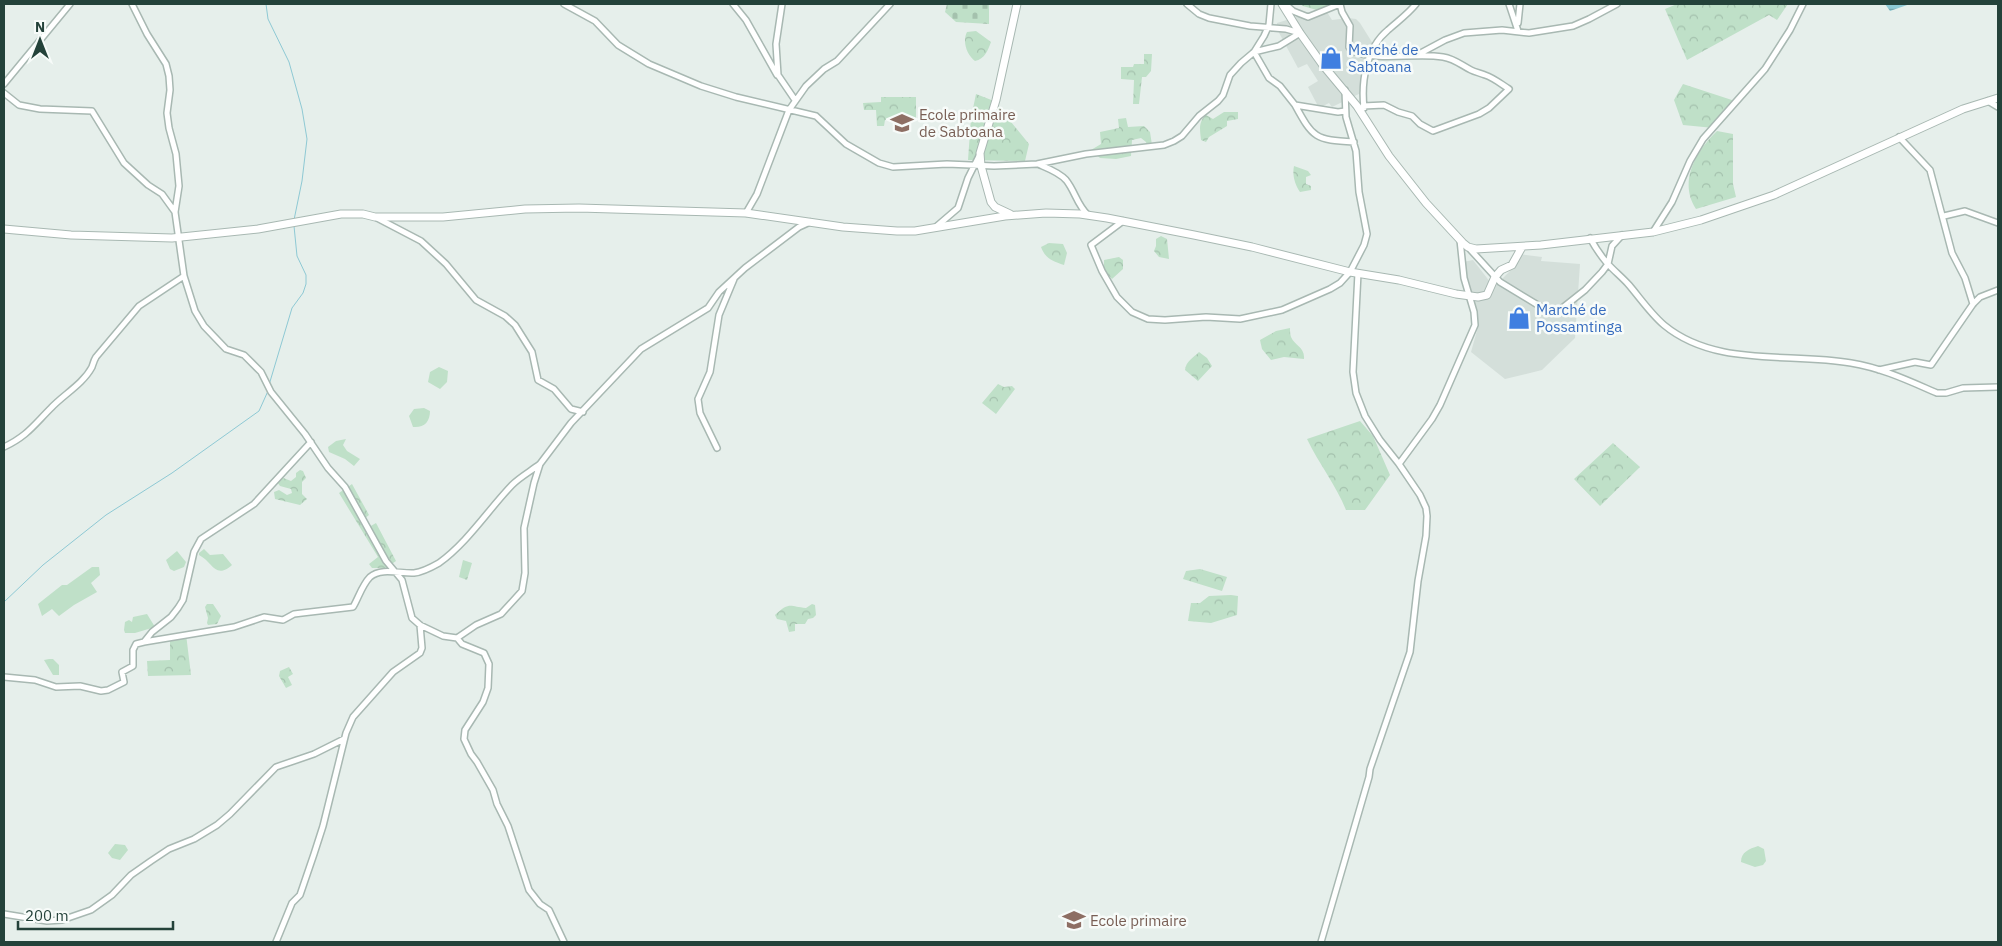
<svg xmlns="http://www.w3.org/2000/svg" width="2002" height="946" viewBox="0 0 2002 946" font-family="'IBM Plex Sans',sans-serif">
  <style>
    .built { fill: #d4dfda }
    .grass { fill: #bfe0c8 }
    .forest { fill: url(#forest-crowns) }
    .cemetery { fill: url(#cemetery-stones) }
    .water { fill: url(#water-rules) }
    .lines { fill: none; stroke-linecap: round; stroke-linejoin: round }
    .stream { stroke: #8ec9d4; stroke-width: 1 }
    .minor-casing { stroke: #a8b8b2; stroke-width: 8 }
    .tertiary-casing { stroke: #a8b8b2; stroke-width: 9 }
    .minor { stroke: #fff; stroke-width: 5 }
    .tertiary { stroke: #fff; stroke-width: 7 }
    .labels { text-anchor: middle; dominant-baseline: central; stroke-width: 5; stroke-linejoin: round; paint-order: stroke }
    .shop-label { font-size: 15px; fill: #366cbe; stroke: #f7fbf9; text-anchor: start }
    .education-label { font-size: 15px; fill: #785e54; stroke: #f7fbf9; text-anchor: start }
  </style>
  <defs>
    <pattern id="forest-crowns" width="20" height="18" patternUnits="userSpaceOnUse" patternTransform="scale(1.25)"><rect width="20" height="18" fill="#bfe0c8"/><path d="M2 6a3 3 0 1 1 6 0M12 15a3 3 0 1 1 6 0" fill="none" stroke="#a4c1ad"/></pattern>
    <pattern id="cemetery-stones" width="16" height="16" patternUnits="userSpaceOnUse" patternTransform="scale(1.25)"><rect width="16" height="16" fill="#bfe0c8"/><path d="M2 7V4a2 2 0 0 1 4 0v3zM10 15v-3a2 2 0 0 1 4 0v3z" fill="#a4c1ad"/></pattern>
    <pattern id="water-rules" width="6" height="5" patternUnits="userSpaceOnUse" patternTransform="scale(1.25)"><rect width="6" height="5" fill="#8ec9d4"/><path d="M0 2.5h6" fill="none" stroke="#74a5ad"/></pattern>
  </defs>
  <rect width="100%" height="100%" fill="#e6efeb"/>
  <!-- built -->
  <path class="built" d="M1327,12L1332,20L1348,18L1356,19L1360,23L1375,47L1368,66L1365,91L1332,107L1329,103L1319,108L1308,87L1318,81L1307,64L1298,68L1277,29V23L1303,15L1309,20Z
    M1519,254L1542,257L1541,261L1580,264L1575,338L1542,370L1505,379L1471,352L1478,327L1463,262L1473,260L1494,287L1510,271Z"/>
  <!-- grass -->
  <path class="grass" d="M439,367L448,371L447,382L440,389L428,382L430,372Z
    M424,408L430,411C430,422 424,428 413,427L409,416L414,409Z
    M346,439L343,445L347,451L360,459L354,466L345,459L329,452L328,447L336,441Z
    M204,549L210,555L223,554L232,565C215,580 213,562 199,555V553Z
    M177,551L186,562L184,567L174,571L170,569L166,560Z
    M92,567H99L100,575L91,583L97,592L74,605L59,616L52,609L42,616L38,604L62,585H67Z
    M147,614L155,627L135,633H125L124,630L125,622L129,620L132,622L133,617Z
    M49,659H53L59,665V675H53L44,660Z
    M115,844L125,845L128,850L120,860L112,858L108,853Z
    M1758,846L1764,849L1766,861L1763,865L1755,867L1741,862C1741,852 1749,849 1758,846Z"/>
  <!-- forest -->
  <path class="forest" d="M1300,4H1335L1320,11L1303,6Z
    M1677,4H1788L1777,20L1769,15L1687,60L1665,9Z
    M976,31L991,42C988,50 985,59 975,61C967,55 962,42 967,32Z
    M1144,54H1152L1151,71L1146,77H1142L1139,104H1133L1134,80L1121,79V67H1133L1134,64H1144Z
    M1683,84L1738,102L1714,128L1683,125L1674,100Z
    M976,94L994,101L1029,144L1025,161L968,160L971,118Z
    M881,97H916V118L885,120L884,126H877L876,110H864L863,103L881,102Z
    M1224,112H1238V119L1227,121V126L1209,137L1206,142L1201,140C1200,130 1198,122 1206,115L1213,119Z
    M1126,118L1128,127L1144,126L1150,132L1152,145L1147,146L1146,142L1141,138L1132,140L1131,156L1116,159L1100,158L1091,150L1101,144L1100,132L1119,128L1118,119Z
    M1717,131L1733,134V184L1736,197L1696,209C1678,182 1696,151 1717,131Z
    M1294,166L1308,171L1311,175L1306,177V184L1311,186V190L1300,192C1295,185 1292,175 1294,166Z
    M1161,236L1167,239L1169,259L1159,257L1154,251L1156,246V239Z
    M1049,243L1063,244L1067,253L1064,265C1052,261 1045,258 1041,247Z
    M1119,257L1123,260V269L1112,279L1104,270V260Z
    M1290,328C1290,331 1290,334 1291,337C1295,346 1305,347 1304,359L1284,357L1271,360L1262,349L1260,340L1276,331Z
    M1199,352L1207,358L1212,366L1198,381L1185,370C1186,361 1193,358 1199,352Z
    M998,384L1004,387L1012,386L1015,389L996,414L982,403Z
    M1360,421L1373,436L1390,475L1365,510H1346C1336,485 1319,464 1307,439Z
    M1613,443L1640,467L1600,506L1574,479Z
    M300,470L303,471L306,478L302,482V494L307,499L300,505L275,499L274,492L279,490L287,495L292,493L291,489L280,486L277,482L281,477L291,481L296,477V473Z
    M352,484L369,515L364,519L369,527L376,523L396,561L386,568H372L369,564L378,557L339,493Z
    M463,560L472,563L467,580L459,577Z
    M1200,569L1227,577L1222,591L1183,579L1186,571Z
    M1231,595L1238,596L1237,615L1211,623L1188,621L1191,603H1200L1209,596Z
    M207,604H213L221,616L217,624L208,625L207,623L208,618L205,607Z
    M812,604L815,605L816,615L813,618L808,619L805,624H795V631L789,632L786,621L777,619L775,615C790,601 790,607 806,608Z
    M186,634L191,675L148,676L147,661L170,660V638Z
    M289,667L293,674L288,677L292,685L286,688L279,676L280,671Z"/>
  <!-- cemetery -->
  <path class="cemetery" d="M947,4H989V24L956,22L945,12Z"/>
  <!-- water -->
  <path class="water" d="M1885,4H1910L1890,11Z"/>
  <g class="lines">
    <!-- stream -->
    <path class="stream" d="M266,4L268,19L289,62L302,109L307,139L302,181L294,220
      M269,385L292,308L303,293L306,284V275L297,256L294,226
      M4,602L43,565L106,515L172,473L259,411L268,391"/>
    <defs>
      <path id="minor" d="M132,4L147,34L166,64L169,76L170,90L167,113L169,128L176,154L179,186L175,212L184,276L195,311L204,326L226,349L244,355L261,372L271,392L305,434L328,468L345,487L386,561L402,580L412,618L420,625L443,636L457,638L476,625L501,614L522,591L525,573L524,528L534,483L540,464L571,423L641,349L708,308L719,292L745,268L799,227L810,222
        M564,4L595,21L618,45L649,64L701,86L736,97L816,116L846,144L879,163L893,167L947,164L994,166L1037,164L1086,154L1164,145L1174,141L1182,136L1199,116L1218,101L1223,95L1230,75L1241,63L1254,52L1264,36L1269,25L1271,4
        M733,4L746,20L777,75
        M782,4L776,44L778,75L795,100
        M1187,4L1199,14L1209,18L1250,26L1286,29L1300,33
        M1285,4L1293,11L1308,17L1340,4
        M1340,4L1342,12L1350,26L1349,47L1351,50C1381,63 1412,52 1443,57C1455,59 1461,65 1471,70C1475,72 1480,73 1485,75C1494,78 1501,84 1509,89L1489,108L1479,114L1433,131L1420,124L1412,116L1398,112L1384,105L1363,106
        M1509,4L1518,31
        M1518,23L1520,4
        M1300,33L1279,46L1254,52L1269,78L1280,86L1295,105L1338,112L1345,111
        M1417,55L1445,40L1464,33L1502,30L1529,33L1573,26L1589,19L1617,4
        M4,84L70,4
        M4,93L19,105L40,109L92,111L124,163L148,185L162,194L175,212
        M1988,101L1998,107
        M1295,105C1313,138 1315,140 1354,142
        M1364,108C1361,82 1366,48 1388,30C1398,21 1408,14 1416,4
        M1899,137L1930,170L1952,253L1965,278L1973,304
        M1038,164C1047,168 1059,172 1066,180C1075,191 1077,205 1088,215
        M746,213L757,194L789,110L806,86L824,69L837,61L890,4
        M1944,216L1965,211L1998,223
        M377,218L421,241L446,264L476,300L505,316L515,325L532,352L538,380L554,389L571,409L583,412
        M1123,221L1091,245L1102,271L1117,297L1132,312L1148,319L1165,320L1206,317L1240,319L1282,310L1330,289L1340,283L1350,272L1364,245L1367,234L1359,192L1356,151L1346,117L1345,90
        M937,226L958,208L968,178L980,154
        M1653,232L1672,202L1690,161L1703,139L1765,69L1790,30L1803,4
        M1590,238C1595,247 1601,256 1607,263C1614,271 1622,277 1629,285C1640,298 1651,314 1664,325C1716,368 1790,352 1851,363C1882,368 1909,381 1937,393H1946L1963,388L1998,387
        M1468,247L1500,282L1546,310L1556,313L1585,290L1602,272L1608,264L1612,246L1622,235
        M1879,370L1915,362L1931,365L1973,304L1980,297L1998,290
        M4,447C27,436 33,426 51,408C63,395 83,384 92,367C93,364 94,360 96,357L139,306L184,276
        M717,448L700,413L698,399L710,372L719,315L734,279
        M1399,464L1432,419L1440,405L1475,325L1474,312L1464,278L1460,240
        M457,638L462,644L484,653L489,664L488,688L483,702L465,730L464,739L471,754L477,762L493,790L497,804L508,826L529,890L540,904L549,910L564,942
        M144,642L234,627L264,617L283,620L294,614L302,613L353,607C358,599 362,585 370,577C381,567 401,574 414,573C423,572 432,567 439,563C468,542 488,510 512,485C520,477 531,471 540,464
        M4,677L35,680L56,687L80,686L101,691L108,690L124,682L122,672L133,666V650L136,644L144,642L152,632L171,617L178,608L183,600L194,552L201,539L254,504L311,442
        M4,914L47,921L62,920L91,910L112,895L131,875L151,861L169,849L194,839L217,825L230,814L276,767L314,754L344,739
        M276,942L292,903L300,895L314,854L323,826L346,733L353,717L393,672L420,653L422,648L420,625
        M1321,942L1369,777L1370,769L1410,652L1418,581L1426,536L1427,516L1426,508L1420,495L1399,464L1380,440L1365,416L1356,393L1353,372L1358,273"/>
      <path id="tertiary" d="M1282,4L1300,33L1322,64L1357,106L1389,156L1426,203L1463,243L1468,247L1476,249L1541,245L1653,232L1701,220L1774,195L1963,109L1998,98
        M1010,214L995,207L991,202L981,166L980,153L996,100L1017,4
        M4,229L71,235L172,238L258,229L341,214H363L375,217H443L525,209L579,208L746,213L843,227L897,231H915L1005,216L1046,213L1080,214L1107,218L1194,235L1252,247L1350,272L1399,280L1456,294L1478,297L1487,295L1495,277L1501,270L1512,265L1522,247"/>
    </defs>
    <!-- minor casing -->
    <use href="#minor" class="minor-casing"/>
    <!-- tertiary casing -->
    <use href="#tertiary" class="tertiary-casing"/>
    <!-- minor -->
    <use href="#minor" class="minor"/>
    <!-- tertiary -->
    <use href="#tertiary" class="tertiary"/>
  </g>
  <!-- icons -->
  <defs>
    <symbol id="shop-bare" viewBox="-9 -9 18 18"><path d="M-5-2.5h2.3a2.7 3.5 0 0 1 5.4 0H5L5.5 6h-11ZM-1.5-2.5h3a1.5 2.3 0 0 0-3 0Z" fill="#3f7fe0" stroke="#f7fbf9" stroke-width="2.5" paint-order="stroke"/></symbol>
    <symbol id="school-bare" viewBox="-9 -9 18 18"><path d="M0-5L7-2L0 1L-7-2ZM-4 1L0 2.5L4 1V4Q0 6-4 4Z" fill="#8d6e63" stroke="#f7fbf9" stroke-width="2.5" paint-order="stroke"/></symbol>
  </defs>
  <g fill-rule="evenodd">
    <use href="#shop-bare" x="1315" y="42" width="32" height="32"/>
    <use href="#school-bare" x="886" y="107" width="32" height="32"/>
    <use href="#shop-bare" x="1503" y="302" width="32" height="32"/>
    <use href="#school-bare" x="1058" y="904" width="32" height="32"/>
  </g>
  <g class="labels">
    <!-- shop labels -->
    <g class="shop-label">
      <text x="1348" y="49">Marché de<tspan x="1348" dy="17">Sabtoana</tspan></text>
      <text x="1536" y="309">Marché de<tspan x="1536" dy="17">Possamtinga</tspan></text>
    </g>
    <!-- education labels -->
    <g class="education-label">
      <text x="919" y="114">Ecole primaire<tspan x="919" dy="17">de Sabtoana</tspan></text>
      <text x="1090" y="920">Ecole primaire</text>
    </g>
  </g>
  <!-- border -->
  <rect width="2002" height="946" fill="none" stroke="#24423a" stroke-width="10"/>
  <!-- north arrow -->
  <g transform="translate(40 40)" stroke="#f7fbf9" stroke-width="4" paint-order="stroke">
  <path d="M0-4L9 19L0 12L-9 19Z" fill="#24423a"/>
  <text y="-8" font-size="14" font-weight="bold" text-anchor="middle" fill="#24423a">N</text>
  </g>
  <!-- scale -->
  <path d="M18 921v8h155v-8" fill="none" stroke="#24423a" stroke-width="2.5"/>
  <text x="25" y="921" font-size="15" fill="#24423a" stroke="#f7fbf9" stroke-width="4" paint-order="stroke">200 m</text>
</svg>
